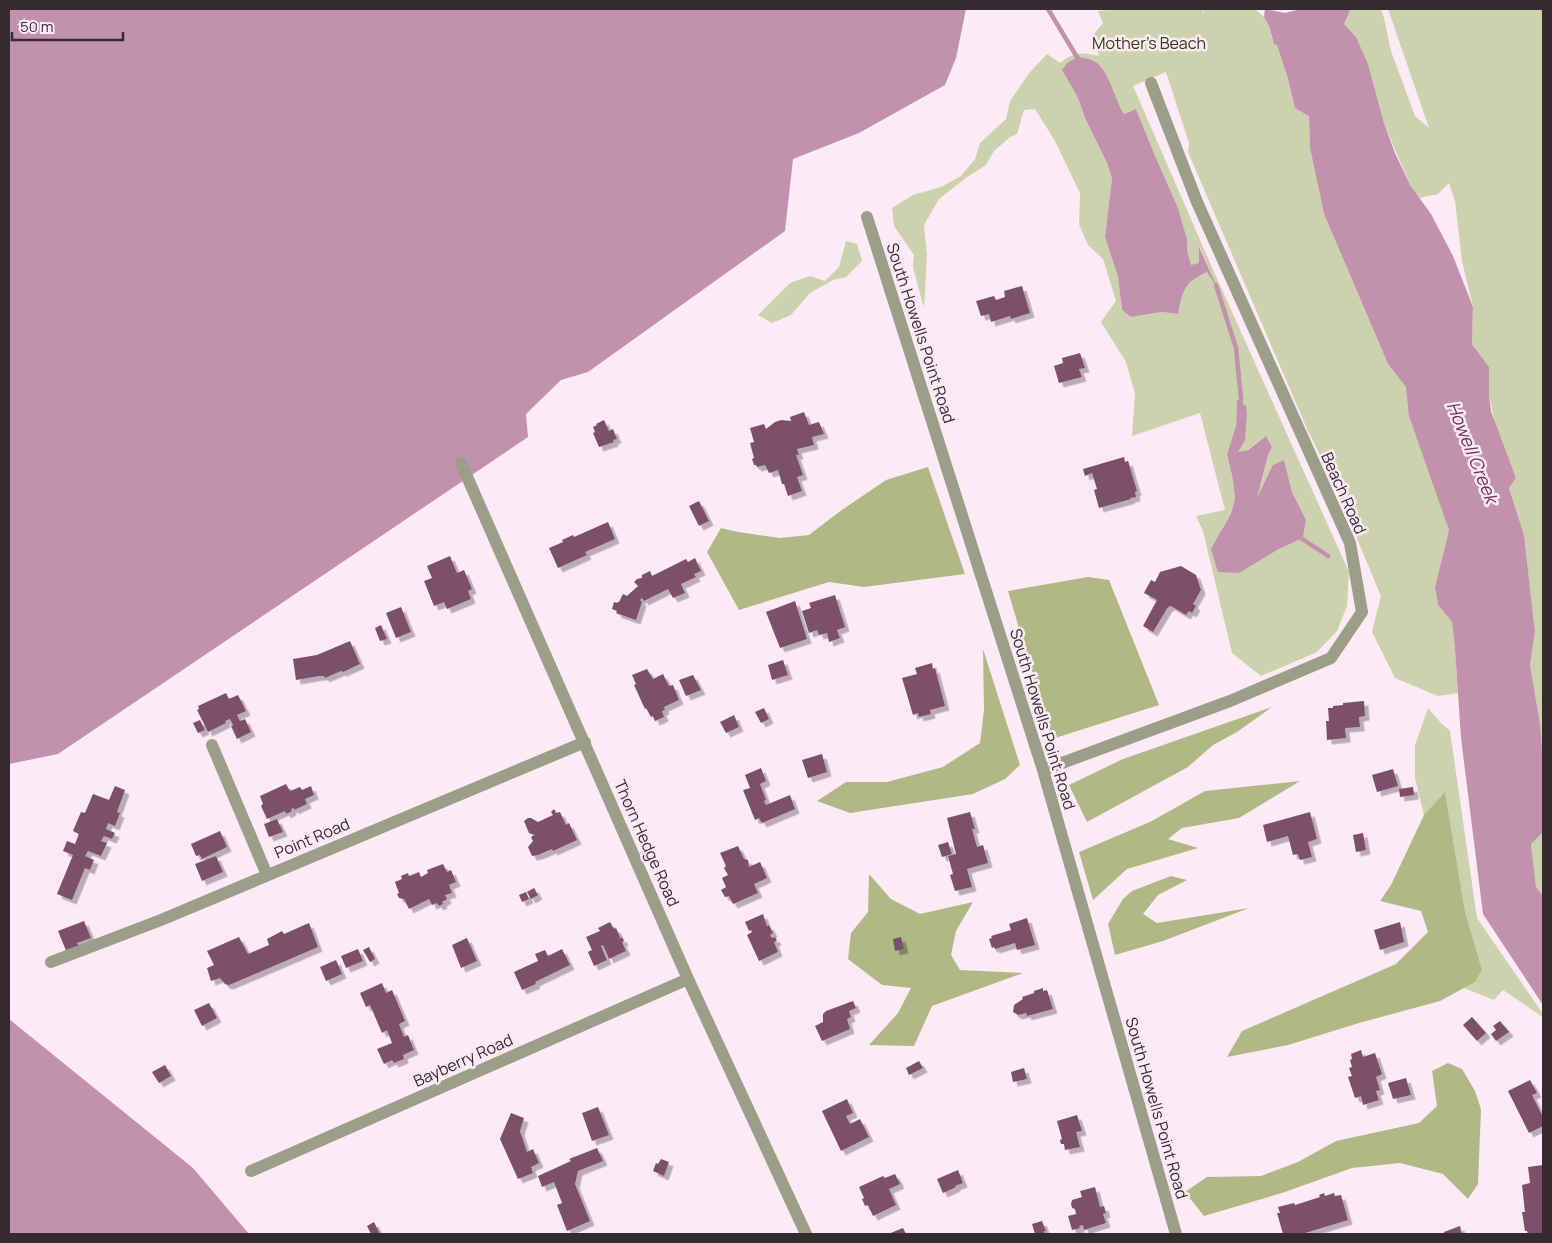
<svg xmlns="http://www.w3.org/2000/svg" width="1552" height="1243" viewBox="0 0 1552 1243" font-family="Manrope,sans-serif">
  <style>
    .green { fill: #cbd2ad; fill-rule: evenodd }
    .forest { fill: #b0b986 }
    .water { fill: #c291ae }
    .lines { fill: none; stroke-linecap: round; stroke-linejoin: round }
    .stream { stroke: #c291ae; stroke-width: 4.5 }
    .building { fill: #7c506b; filter: url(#shadow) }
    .minor { stroke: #9b9f89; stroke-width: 12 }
    .labels { text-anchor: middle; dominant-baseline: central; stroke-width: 5; stroke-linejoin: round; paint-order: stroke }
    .park-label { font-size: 16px; fill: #353a12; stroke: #fdeaf5 }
    .street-label { font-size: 16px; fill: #352a30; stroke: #fdeaf5 }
    .water-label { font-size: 18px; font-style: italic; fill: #6f335a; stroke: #fdeaf5 }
  </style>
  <defs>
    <filter id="shadow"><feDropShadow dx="4.5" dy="4.5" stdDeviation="0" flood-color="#0004"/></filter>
  </defs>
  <rect width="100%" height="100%" fill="#fdeaf5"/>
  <!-- green -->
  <path class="green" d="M1126,9H1202L1204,14V9H1255L1264,17L1269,26L1272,38L1277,45L1288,79L1295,108L1309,115L1310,148L1324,214L1388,364L1406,387L1449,530L1435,587L1438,605L1452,622L1455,649L1458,693L1438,696L1395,678L1372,632L1381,596L1332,479L1308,431L1188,152L1189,143L1166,72L1133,86L1214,272L1349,572L1347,606L1337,631L1317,652L1261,676L1232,653L1203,531L1196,516L1225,510L1200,413L1132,436L1135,393L1126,362L1101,322L1116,301L1103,259L1088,245L1079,224L1080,193L1055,141L1035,109L1024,110L1017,134L1010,137L994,151L986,165L967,177L939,199L924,225L927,255L924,308L913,267L914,255L894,226L892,208L913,195L941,187L961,176L975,159L980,143L1006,119L1010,101L1030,72L1047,54L1060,63C1073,52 1083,52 1099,56L1093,35L1103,23L1098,11ZM1062,70L1118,105L1124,114L1136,109L1153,151L1178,208L1187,239V250L1191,265L1199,264L1200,248L1216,285L1207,272C1184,284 1183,290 1178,314L1162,312L1132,317L1122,310L1118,277L1105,237L1112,178L1107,163L1085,118L1078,98ZM1237,401L1238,453L1247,450L1266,436L1272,447L1268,455L1256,502L1284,460L1292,492L1306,520L1303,538L1277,550L1221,530L1231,512L1235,499L1233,480L1227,454L1236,426Z
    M1349,9H1381L1384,18L1391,51L1415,116L1429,128L1388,9H1543V896L1536,887L1531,844L1540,736L1530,665L1535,632L1524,535L1509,488L1516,478L1495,423L1489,395V367L1472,344L1473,307L1462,261L1455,201L1449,183L1438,194L1419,198L1410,185L1384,123L1368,64L1344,24L1350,11Z
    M846,241L857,244L862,261L846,277L833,280L810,293L791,315L772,323L758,315L790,283L810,276L825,281L839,267Z
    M1428,708L1441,723L1450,731L1477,918L1543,1014V1017L1503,990L1494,1000L1464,988L1475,982L1482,970L1465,911L1445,793L1424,815L1415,778V745Z"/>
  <!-- forest -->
  <path class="forest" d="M928,467L965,574L864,587L829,582L739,610L707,552L721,528L738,532L780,538L809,535L839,512L886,480Z
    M1088,577L1109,580L1159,705L1052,739L1008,591Z
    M983,649L1020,765L1005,779L973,794L850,813L817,801L846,782H887L943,767L980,743L984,710Z
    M1272,707L1237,732L1213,745L1188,767L1087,822L1069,785L1123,759Z
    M1300,781L1239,818L1182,828L1168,839L1198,848L1127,869L1093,900L1079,852L1150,822L1205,791Z
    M1445,792L1465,911L1482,970L1475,982L1440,1001L1359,1023L1288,1045L1227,1057L1242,1031L1396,964L1428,932L1421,911L1380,901L1391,885L1424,815Z
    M869,874L891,899L920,914L973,902L956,931L951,955L960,970L1023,973L932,1006L914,1046L869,1045L898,1013L911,988L882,985L848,959L851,933L868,912Z
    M1171,876L1187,880L1158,895L1143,914L1157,923L1249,908L1163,941L1115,955L1108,924L1123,899L1132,891Z
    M1448,1063L1462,1069L1475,1091L1481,1109L1478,1184L1468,1199L1443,1174L1400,1163L1352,1168L1282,1193L1204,1216L1185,1192L1207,1177L1261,1176L1298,1162L1336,1141L1419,1123L1437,1106L1432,1071Z"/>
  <!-- water -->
  <path class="water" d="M9,9H966L956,58L945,85L859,133L793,159L785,231L588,372L561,380L526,414L528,437L58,754L9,764Z
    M1265,9L1285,13L1300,9H1349L1350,11L1344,24L1356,37L1368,64L1384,123L1395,153L1410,185L1431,214L1453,256L1473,307L1472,344L1489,367V395L1491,411L1516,478L1509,488L1524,535L1535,632L1530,665L1540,725L1543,764V832L1531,844L1536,887L1543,896V1005L1483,914L1461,738L1455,649L1452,622L1438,605L1435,587L1449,530L1409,416L1406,387L1388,364L1324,214L1310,148L1309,116L1295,108L1288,79L1277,45L1274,44L1269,26L1264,17Z
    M1078,57C1084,58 1092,59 1097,63C1110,74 1115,100 1124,114L1136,109L1153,151L1178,208L1187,239V250L1191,265L1199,263V247L1218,289L1207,272C1184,283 1183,290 1178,314L1162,312L1131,317L1122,310L1118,277L1105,237L1112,178L1107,163L1085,118L1078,98L1062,70L1067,63Z
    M1237,400L1246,406L1247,413L1245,440L1238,452L1248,450L1266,436L1272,447L1268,455L1257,498L1273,465L1284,460L1292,492L1306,520L1303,538L1277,550L1239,573L1218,572L1211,549L1231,513L1235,499L1233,480L1227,454L1236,426Z
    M9,1019L193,1168L249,1234H9Z"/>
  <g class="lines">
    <!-- stream -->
    <path class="stream" d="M1048,9L1080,62
      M1216,285L1236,348L1241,399L1240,406
      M1298,536L1328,556"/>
  </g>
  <!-- building -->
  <path class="building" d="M1022,286L1030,313L1011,319L1010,316L991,322L989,314L981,316L976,301L994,296L996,300L1005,297L1004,291Z
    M1080,353L1085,368L1079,369L1082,377L1059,383L1054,366L1063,363L1062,358Z
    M804,412L809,425L819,422L824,434L812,437L814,445L797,449L799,455H796L803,475L797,477L802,491L788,496L784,484H782L778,470L769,473L765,465L757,467L756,465H754L752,459L754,458L750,443L754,442L750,428L764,424L766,429L775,422L781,420L791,421L790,417Z
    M604,420L609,431L613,429L617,439L613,440L614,442L599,447L593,433L595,432L593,427L597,425L596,424Z
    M1124,457L1125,462L1128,461L1137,491L1135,492L1136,497L1130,498L1131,499L1099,508L1094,490L1097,489L1092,473L1085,476L1083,469Z
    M699,501L709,521L699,526L689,506Z
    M608,522L615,539L585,552L587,555L558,568L549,548L563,542L562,540L573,535L574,537Z
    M450,556L457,573L464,570L472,589L468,591L471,599L447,609L444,602L434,606L424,581L432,578L427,566Z
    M695,558L701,571L694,574L696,577L681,584L685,593L673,598L668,589L644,601L642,598L640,600L642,602L636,620L616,613L617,611L612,609L614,602L617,603V602H619L623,594L627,596L638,586L634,582L637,579L642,578V575L650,571L652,576L686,559L688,562Z
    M1181,566L1196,575L1201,590L1193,604L1196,606L1192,613L1189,611L1186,615L1171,606L1168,607L1153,632L1143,626L1157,600L1144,593L1151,580L1155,582L1160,572Z
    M835,595L845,627L837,630L840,638L829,642L827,633L819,635L817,630L809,633L802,611L811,608L809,603Z
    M795,601L807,639L780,648L766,612Z
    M401,607L411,632L396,638L386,613Z
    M381,625L387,639L380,641L375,628Z
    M350,641L360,664L343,672L341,671L325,678L324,676H319L296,680L293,659L317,655Z
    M783,660L788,675L772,680L768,665Z
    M932,663L933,669L935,668L945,706L930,710L931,714L919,717L918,713L913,715L902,678L917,674L915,668Z
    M647,669L653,679L663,674L669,686L673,685L679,700L664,707L665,710L662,711L664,717L655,721L653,716L651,717L646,708L645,709L634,685L636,684L632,675Z
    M693,675L701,690L686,696L679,680Z
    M226,693L229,699L238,695L246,711L237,715L240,721L245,719L251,732L237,739L231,726L233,725L230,719L225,721L226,723L208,732L197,710L199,709L198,706Z
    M1364,701L1365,716L1359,717L1360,727L1345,728L1346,738L1327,740L1326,721H1329L1328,708H1333V706L1343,705V703Z
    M764,708L769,719L761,723L755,712Z
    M734,715L739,727L726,733L720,722Z
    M200,720L205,730L198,733L193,723Z
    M822,754L827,772L808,778L802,760Z
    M761,768L766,781L760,784L766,800L764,801L766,805L790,795L795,809L762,823L759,818L755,820L743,790L750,788L745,775Z
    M1393,769L1398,786L1377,792L1372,775Z
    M286,784L290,791L300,787L302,790L311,786L314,795L305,799L307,804L294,810V808L291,809L292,811L286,814L285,811L267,819L261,806L263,804L260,796Z
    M115,786L125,790L117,812L120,813L115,826L108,823L106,829L115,833L112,839L104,836L101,841L107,843L101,856L88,851L85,856L94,860L90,870L85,868L72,900L57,894L73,855L63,851L67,841L75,844L79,834L73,831L81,812L85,813L93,794L109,800Z
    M1413,787L1414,795L1400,797L1399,789Z
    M554,809L556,812L555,813L560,812L566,825L569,823L577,840L553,851L552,849L538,855L532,856L528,847L533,841L531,837L535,835L529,833L524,821L528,818H531L538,822L553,815L551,812Z
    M970,812L975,829H972L977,847L983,845L988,863L967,869L972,887L955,891L950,875L953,874L948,856L956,854L947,818Z
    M1310,812L1317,839L1308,842L1312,857L1300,860L1298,854L1293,855L1288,836L1267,842L1263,825Z
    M277,819L283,832L269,837L264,824Z
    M220,831L227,847L202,859L200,855L196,856L191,844Z
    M1363,833L1366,850L1356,852L1353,835Z
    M948,842L952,854L942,857L938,845Z
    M738,846L744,859L748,860L749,867L760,862L767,878L754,884L758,893L733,904L729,896L725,897L721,890L726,887L722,878L728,875L724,868L726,866L720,853Z
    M216,856L223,872L202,881L195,864Z
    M443,864L447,872L451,870L456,882L449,885L452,893L445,895L447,899L442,902L443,904L439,906L437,903L432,905L429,899L409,909L404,899L399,898L397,894L399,893L395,882L402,879L401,876L408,873L409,876L419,872L421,877L428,873L427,870Z
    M534,888L538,895L531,899L527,892Z
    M526,892L529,899L522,902L519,895Z
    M763,914L767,926L769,925L773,933L770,935L772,938L775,937L777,941L774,942L778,952L759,961L747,935L752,932L751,930L749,931L745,922Z
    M1027,918L1035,945L1017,950L1015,943L995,949L994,947L992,948L989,939L992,938L991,936L1011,930L1009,924Z
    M84,921L91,938L77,943L80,948L67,953L58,931Z
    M610,922L614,929L616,928L620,937L619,939L622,937L624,941L622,942L626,951L609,959L603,945L601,946L607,960L594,966L588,952L592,950L586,937L600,931L598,928Z
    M1400,922L1404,942L1380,950L1374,930Z
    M309,923L318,947L229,985L225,984L220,978L211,981L207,968L214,965L207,951L239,937L248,954L269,945L267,939L282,931L284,934Z
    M901,937L904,949L895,951L893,939Z
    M467,938L477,961L461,968L452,945Z
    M369,947L375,959L370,962L363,950Z
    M358,949L363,961L346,968L341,956Z
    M562,949L570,965L535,982L536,984L522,990L514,972L538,961L535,954L545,950L548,956Z
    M336,960L342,974L326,981L320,967Z
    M382,983L386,993L392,990L405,1021L399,1024L404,1037L408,1035L414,1050L403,1055L404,1059L394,1063L392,1060L384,1064L377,1049L392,1043L387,1030L382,1033L370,1005L366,1007L360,993Z
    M1043,988V991L1047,990L1053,1009L1027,1016L1026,1013L1018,1015L1013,1012L1014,1005L1023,999L1022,997L1034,993V991Z
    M853,1001L856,1008L849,1011L851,1017L847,1019L850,1029L822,1041L815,1026L823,1022V1014L826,1011Z
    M209,1003L217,1018L202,1026L194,1010Z
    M1472,1017L1486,1033L1477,1041L1463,1025Z
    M1500,1021L1509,1032L1496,1041L1491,1034L1496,1030L1493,1026Z
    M1361,1050L1363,1057L1375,1053L1382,1074L1376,1077L1380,1090L1376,1091L1379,1100L1363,1105L1361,1096L1355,1098L1348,1077L1352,1076L1349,1068L1352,1067L1350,1060L1352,1059L1351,1054Z
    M919,1061L923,1068L909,1075L906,1068Z
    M165,1065L171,1076L159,1083L152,1072Z
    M1024,1068L1027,1079L1013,1082L1011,1072Z
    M1406,1078L1411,1095L1393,1099L1388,1083Z
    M1530,1080L1537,1093L1532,1095L1543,1117V1126L1529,1133L1508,1091Z
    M847,1099L853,1113L846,1116L850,1124L860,1119L869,1137L841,1151L822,1111Z
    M598,1107L609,1135L592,1141L582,1113Z
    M511,1113L524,1118L520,1131L527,1152L533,1149L539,1163L531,1167L533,1173L518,1179L500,1139Z
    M1077,1115L1082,1131L1076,1132L1080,1147L1065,1150L1064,1144H1061L1060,1140L1062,1139L1057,1121Z
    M597,1148L603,1161L578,1171L575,1184L590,1221L567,1231L557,1205L562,1203L554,1182L542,1187L538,1176L571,1161L569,1159Z
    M661,1159L669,1162L664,1176L653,1171L656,1163L658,1164Z
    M1543,1165V1234H1528L1527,1231H1525L1522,1212H1525L1522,1185L1530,1183L1528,1167Z
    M958,1170L963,1183L955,1186L956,1187L943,1193L937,1179Z
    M895,1174L900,1184L889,1189L896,1205L873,1216L868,1205L865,1206L862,1199L864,1198L859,1187L883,1176L885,1178Z
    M1095,1187L1100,1207L1104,1206L1106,1213L1103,1214L1106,1223L1084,1230L1083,1225L1079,1226L1080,1228L1072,1230L1068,1216L1076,1214L1075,1209L1072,1208L1071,1204L1072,1200L1082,1197L1080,1191Z
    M1324,1193L1325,1196L1334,1193L1335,1196L1341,1195L1348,1220L1302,1234H1283L1277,1213H1280L1278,1207L1294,1203L1295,1205L1320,1197L1319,1195Z
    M1042,1221L1046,1231H1044L1045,1234H1035L1032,1224Z
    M374,1222L380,1234H371L367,1226Z
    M1460,1226L1462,1234H1444V1232Z
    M903,1228L906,1234H888Z"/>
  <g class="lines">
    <!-- minor -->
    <path class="minor" d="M867,217L1043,770L1176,1234
      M461,463L688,979L806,1234
      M212,745L267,875
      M1043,770L1230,701L1331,658L1362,612L1350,543L1197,202L1151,83
      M51,962L161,920L585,742
      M251,1171L688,979"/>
  </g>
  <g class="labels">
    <!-- park labels -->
    <g class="park-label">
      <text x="1149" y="43">Mother's Beach</text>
    </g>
    <!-- street labels -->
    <g class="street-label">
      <text transform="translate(921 333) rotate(72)">South Howells Point Road</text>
      <text transform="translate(1344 493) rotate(66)">Beach Road</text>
      <text transform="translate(1043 719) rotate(73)">South Howells Point Road</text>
      <text transform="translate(312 838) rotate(-23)">Point Road</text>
      <text transform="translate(647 843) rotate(66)">Thorn Hedge Road</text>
      <text transform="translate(463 1060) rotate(-24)">Bayberry Road</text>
      <text transform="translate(1157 1108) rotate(74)">South Howells Point Road</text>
    </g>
    <!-- water labels -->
    <g class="water-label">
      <text transform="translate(1473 452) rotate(68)">Howell Creek</text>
    </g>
  </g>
  <!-- border -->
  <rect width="1552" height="1243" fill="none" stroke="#352a30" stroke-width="20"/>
  <!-- scale -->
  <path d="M12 32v8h111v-8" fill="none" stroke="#352a30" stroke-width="2.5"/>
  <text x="20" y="32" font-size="15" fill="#352a30" stroke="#fdeaf5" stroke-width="4" paint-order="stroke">50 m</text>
</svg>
